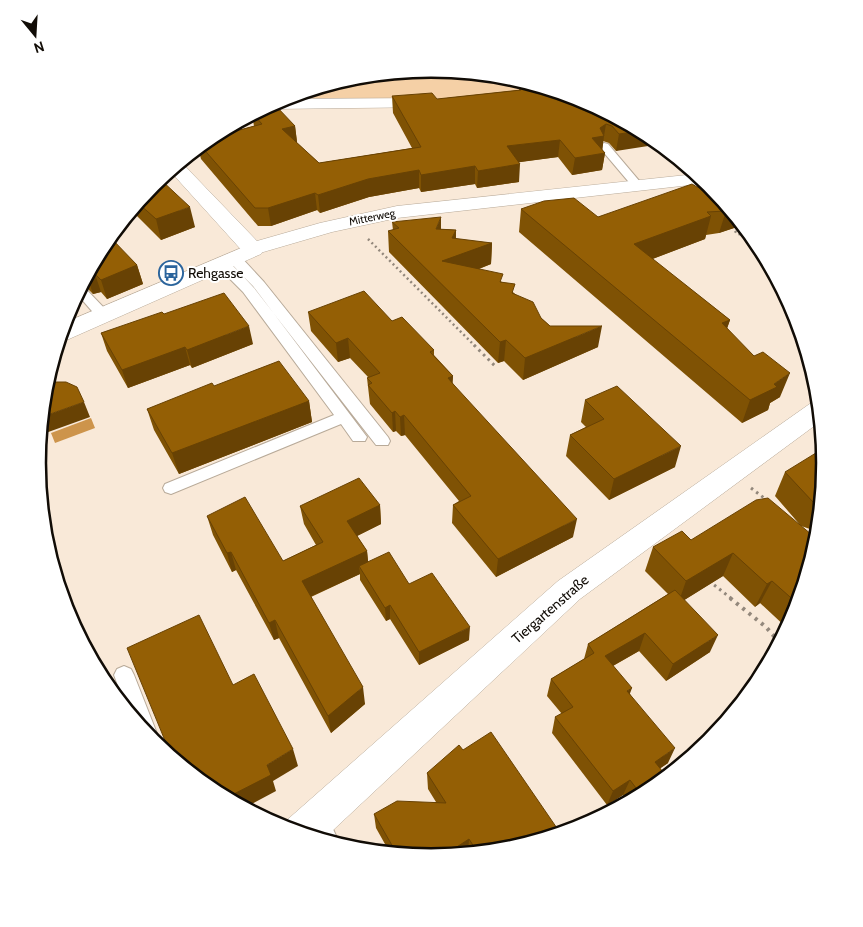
<svg xmlns="http://www.w3.org/2000/svg" width="863" height="927" viewBox="0 0 863 927" font-family="Cabin,sans-serif">
  <style>
    .green { fill: #f5d0a6 }
    .water { fill: #cd944b }
    .lines { fill: none; stroke-linecap: round; stroke-linejoin: round }
    .service-casing { stroke: #b8aa99; stroke-width: 2 }
    .minor-casing { stroke: #b8aa99; stroke-width: 1 }
    .tertiary-casing { stroke: #b8aa99; stroke-width: 1 }
    .path-far2 { stroke: #93887c; stroke-width: 2.5; stroke-dasharray: 2 3; stroke-linecap: butt }
    .path-far1 { stroke: #93887c; stroke-width: 3; stroke-dasharray: 2.5 4; stroke-linecap: butt }
    .path { stroke: #93887c; stroke-width: 4; stroke-dasharray: 3 5; stroke-linecap: butt }
    .service { fill: #fff; fill-rule: evenodd }
    .minor { fill: #fff; fill-rule: evenodd }
    .tertiary { fill: #fff; fill-rule: evenodd }
    .wall { fill: #7f5204 }
    .shaded-wall { fill: #684204 }
    .building { fill: #945f05; stroke: #684204 }
    .labels { text-anchor: middle; dominant-baseline: central; stroke-width: 4; stroke-linejoin: round; paint-order: stroke }
    .far-street-label { font-size: 11px; fill: #110c06; stroke: #fff }
    .poi-label { font-size: 14px; fill: #110c06; stroke: #fff; text-anchor: start }
    .street-label { font-size: 14px; fill: #110c06; stroke: #fff }
    .rim { fill: none; stroke: #110c06; stroke-width: 2.5 }
  </style>
  <rect width="100%" height="100%" fill="#f9e9d8"/>
  <!-- green -->
  <path class="green" d="M432,70L509,77L548,89L411,101H279L355,77Z"/>
  <!-- water -->
  <path class="water" d="M91,418L95,428L55,443L51,433Z"/>
  <g class="lines">
    <defs>
      <path id="service" d="M604,143L608,144L641,183V187H633L600,148L599,146Z
        M234,254L239,255L264,282L388,437L390,441L388,445H376L254,288L229,261L228,258Z
        M222,259L227,260L253,286L367,437L365,441H353L341,424L171,494L165,492L163,488L165,484L334,415L243,292L217,266L216,263Z
        M82,285L108,312L110,315L108,318H98L77,294Z
        M124,666L131,669L134,675L158,736L155,743L128,712L114,675L117,669Z
        M317,809L325,812L339,842L338,845L314,838L306,820L309,812Z"/>
      <path id="minor" d="M429,98L435,99L438,103L435,107L273,109L266,107L283,99Z
        M181,162L257,241L320,223L397,206L696,174L708,183L397,218L332,232L253,255L245,254L170,171Z
        M819,400L821,421L580,599L330,833L322,840L283,828L287,820L558,581L811,403Z"/>
      <path id="tertiary" d="M253,243L261,244L264,249L261,254L69,339L59,341L64,323Z"/>
    </defs>
    <!-- service casing -->
    <use href="#service" class="service-casing"/>
    <!-- minor casing -->
    <use href="#minor" class="minor-casing"/>
    <!-- tertiary casing -->
    <use href="#tertiary" class="tertiary-casing"/>
    <!-- path-far2 -->
    <path class="path-far2" d="M735,231L737,234L751,235
      M368,239L475,346"/>
    <!-- path-far1 -->
    <path class="path-far1" d="M474,345L495,366
      M751,488L768,501
      M809,532L818,540
      M709,581L732,599"/>
    <!-- path -->
    <path class="path" d="M730,598L766,627L780,643"/>
    <!-- service -->
    <use href="#service" class="service"/>
    <!-- minor -->
    <use href="#minor" class="minor"/>
    <!-- tertiary -->
    <use href="#tertiary" class="tertiary"/>
  </g>
  <!-- wall -->
  <path class="wall" d="M519,87L651,136L616,151L609,143L603,141L602,150L605,153L602,170L572,175L558,157L519,162V182L477,188L475,184L421,192L419,188L369,197L320,213L317,210L271,226H258L201,159L198,148L210,138L254,126L252,115L260,111L295,126L297,142V143L319,163L412,148L393,113L392,96L437,99L519,90Z
    M153,185L195,227L161,240L132,211Z
    M711,185L743,225L719,233L706,235L705,239L652,259L730,320L727,328L780,397L770,403L768,410L742,423L519,232L521,209L598,217Z
    M392,222L441,229L456,230V239L492,243L491,264L479,269L502,282L550,326L598,347L523,380L504,361L498,363L389,252L388,231L393,230Z
    M104,244L137,265L143,284L107,299L101,292L93,294L83,284Z
    M308,312L392,321L434,350V355L453,376L452,383L573,537L496,577L452,523L453,505L459,501L405,435L401,436L396,431L393,432L370,404L367,378L368,377L350,358L338,362L311,331Z
    M164,314L253,344L192,368L190,365L128,388L107,351L101,333Z
    M214,386L309,401L312,422L179,474L154,430L147,409Z
    M585,400L675,467L609,500L566,456L570,435L586,427L581,422Z
    M826,464L819,532L801,526L775,496L785,472Z
    M380,505L381,524L357,536L367,551L368,562L409,584L469,640L419,665L390,619L386,621L360,580V574L311,597L365,704L331,733L279,638L274,640L236,570L232,572L213,535L207,516L283,561L316,545L304,524L300,506Z
    M691,540H818L795,615L788,629L760,603L755,607L723,576L684,600L710,652L666,681L639,651L613,666L630,694L668,763L660,768L650,791L629,803L623,795L607,805L552,733L555,717L562,714L547,696L551,679L584,659L588,644L668,594L645,571L653,547Z
    M427,773L508,850L431,858L390,853L376,828L374,814L436,802L428,789Z"/>
  <!-- shaded-wall -->
  <path class="shaded-wall" d="M606,124L604,136L602,153L592,138L600,128Z
    M295,126L297,142L285,146L282,129Z
    M640,131L651,136L661,144L616,151L619,134Z
    M560,140L558,157L506,164L507,146Z
    M605,153L602,170L572,175L575,158Z
    M520,164L519,182L477,188L478,171Z
    M475,166V184L421,192V175Z
    M419,170V188L369,197L320,213L318,195L368,179Z
    M315,193L317,210L271,226L268,208Z
    M190,207L195,227L161,240L156,219Z
    M730,209L743,225L719,233L726,211Z
    M711,216L705,239L629,268L634,244Z
    M441,217V238L436,229Z
    M456,230L455,251L492,243L491,264L442,283V261Z
    M137,265L143,284L107,299L101,280Z
    M95,274L101,292L93,294L87,276Z
    M78,294L80,300L72,304Z
    M730,320L722,343V323Z
    M249,326L253,344L192,368L187,350Z
    M602,326L598,347L523,380L525,358Z
    M348,338L350,358L338,362L336,343Z
    M506,340L504,361L498,363L500,342Z
    M185,347L190,365L128,388L122,370Z
    M790,373L780,397L770,403L768,410L742,423L750,400Z
    M453,376L452,395L448,378Z
    M309,401L312,422L179,474L172,453Z
    M84,402L90,417L40,435L42,417Z
    M395,411L396,431L393,432L392,413Z
    M404,415L405,435L401,436L400,417Z
    M40,439L45,450L39,453Z
    M681,446L675,467L609,500L614,479Z
    M380,505L381,524L349,540L347,521Z
    M577,519L573,537L496,577L498,559Z
    M367,551L369,570L359,566L360,574L305,599L302,581Z
    M231,552L236,570L232,572L227,553Z
    M733,553L723,576L678,604L686,581Z
    M772,581L760,603L755,607L767,584Z
    M390,605V619L386,621L385,608Z
    M275,620L279,638L274,640L269,623Z
    M470,627L469,640L419,665V652Z
    M645,633L639,651L600,673L605,656Z
    M718,635L710,652L666,681L673,664Z
    M363,687L365,704L331,733L328,716Z
    M632,688L626,704L627,691Z
    M675,748L668,763L648,777L655,762Z
    M293,749L298,766L273,781L276,791L244,808L226,798L267,765Z
    M630,780L623,795L607,805L613,791Z
    M469,839L468,853L467,854L443,856Z"/>
  <!-- building -->
  <path class="building" d="M535,85L582,99L640,131L619,134L612,126L606,124L600,128L604,136L592,138L605,153L575,158L560,140L507,146L520,164L478,171L475,166L421,175L419,170L368,179L318,195L315,193L268,208H255L201,146L210,138L262,124L253,114L260,111L276,106L295,126L282,129L319,163L421,147L392,96L432,93L437,99L521,90L519,87Z
    M160,179L190,207L156,219L138,203L153,185Z
    M692,184L697,187L711,185L730,209L726,211L707,212L711,216L634,244L730,320L722,323L754,356L763,352L790,373L774,384L777,387L750,400L521,209L544,201L574,198L598,217Z
    M441,217L436,229L456,230L452,238L492,243L442,261L503,274L500,282L515,284L512,293L533,302L541,318L550,326H602L525,358L506,340L500,342L388,231L399,228L392,222Z
    M110,237L137,265L101,280L95,274L87,276L104,244Z
    M364,291L392,321L402,317L434,350L430,352L453,376L448,378L454,385L577,519L498,559L453,505L471,496L404,415L400,417L395,411L392,413L368,385L372,383L367,378L380,373L348,338L336,343L308,312Z
    M224,293L249,326L187,350L185,347L122,370L101,333L162,312L164,314Z
    M279,361L309,401L172,453L147,409L212,383L214,386Z
    M49,382H66L77,387L84,402L42,417L45,386L46,384Z
    M617,386L681,446L614,479L570,435L604,419L585,400Z
    M824,448L826,464L821,505L813,502L785,472Z
    M359,478L380,505L347,521L367,551L302,581L363,687L328,716L275,620L269,623L231,552L227,553L207,516L245,497L283,561L323,542L300,506Z
    M768,498L818,540L798,604L772,581L767,584L733,553L686,581L653,547L682,531L691,540L756,500Z
    M389,552L409,584L432,573L470,627L419,652L390,605L385,608L359,566Z
    M675,590L718,635L673,664L645,633L605,656L632,688L627,691L675,748L655,762L667,777L650,791L642,796L630,780L613,791L555,717L573,707L551,679L594,653L588,644Z
    M199,615L233,685L254,674L293,749L267,765L271,775L226,798L212,791L159,747L166,743L127,648Z
    M491,732L561,834L508,850L478,853L469,839L443,856L431,858L397,854L374,814L397,801L446,803L427,773L459,745L463,750Z"/>
  <!-- icons -->
  <defs>
    <symbol id="bus-ring" viewBox="-11 -11 22 22"><circle r="9.5" fill="#fff" stroke="#2b649c" stroke-width="1.5"/><path d="M-5-6H5V4H4V6H2V4H-2V6H-4V4H-5ZM-3.5-4V0h7V-4ZM-3.5 1.2v1.5H-2V1.2ZM2 1.2v1.5H3.5V1.2Z" fill="#2b649c"/></symbol>
  </defs>
  <g fill-rule="evenodd">
    <use href="#bus-ring" x="157" y="259" width="28" height="28"/>
  </g>
  <g class="labels">
    <!-- far-street labels -->
    <g class="far-street-label">
      <text transform="translate(372 217) rotate(-11)">Mitterweg</text>
    </g>
    <!-- poi labels -->
    <g class="poi-label">
      <text x="188" y="273">Rehgasse</text>
    </g>
    <!-- street labels -->
    <g class="street-label">
      <text transform="translate(550 609) rotate(-41)">Tiergartenstraße</text>
    </g>
  </g>
  <!-- crop -->
  <path d="M0 0H863V927H0ZM46 463a385 385 0 1 1 770 0a385 385 0 1 1-770 0Z" fill="#fff" fill-rule="evenodd"/>
  <path class="rim" d="M46 463a385 385 0 1 1 770 0a385 385 0 1 1-770 0Z"/>
  <!-- north arrow -->
  <g transform="translate(35 35) rotate(162)" stroke="#ffffff" stroke-width="4" paint-order="stroke">
  <path d="M0-4L9 19L0 12L-9 19Z" fill="#110c06"/>
  <text y="-8" font-size="14" font-weight="bold" text-anchor="middle" fill="#110c06">N</text>
  </g>
</svg>
